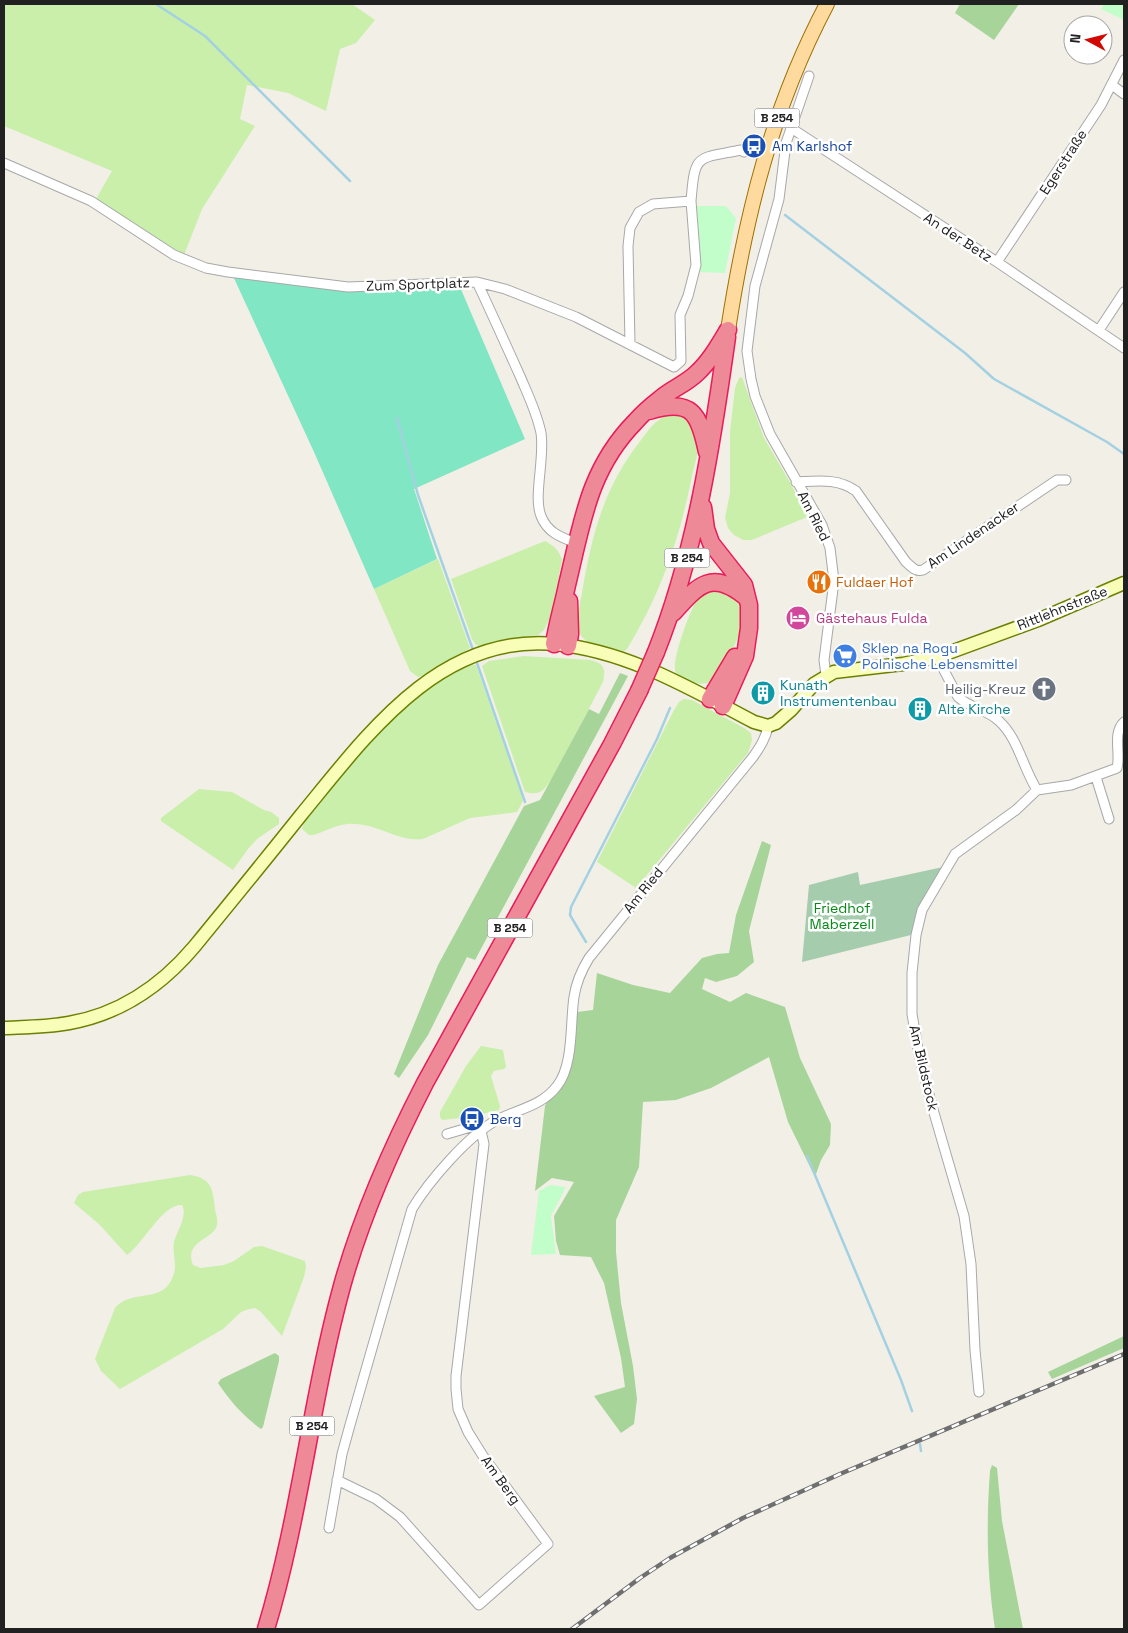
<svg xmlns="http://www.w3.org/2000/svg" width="1128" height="1633" viewBox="0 0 1128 1633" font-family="'Space Grotesk',sans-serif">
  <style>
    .grass { fill: #c9efaa }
    .forest { fill: #a7d499 }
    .cemetery { fill: #a6ccae }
    .park { fill: #c2fec9 }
    .pitch { fill: #80e6c3 }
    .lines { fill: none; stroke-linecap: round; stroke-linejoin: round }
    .stream { stroke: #a4d1e2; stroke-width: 2.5 }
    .street-casing { stroke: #a8a8a8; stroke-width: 11 }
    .secondary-casing { stroke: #6c8000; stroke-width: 15 }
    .primary-casing { stroke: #9e7000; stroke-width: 16 }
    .highway-casing { stroke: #e91b58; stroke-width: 19 }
    .street { stroke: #fff; stroke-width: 9 }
    .secondary { stroke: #f8feb8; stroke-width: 12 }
    .primary { stroke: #ffda9f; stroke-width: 14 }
    .highway { stroke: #ee8a98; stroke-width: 16 }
    .rail-casing { stroke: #6f6f6f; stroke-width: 4.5 }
    .rail { stroke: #fff; stroke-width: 2.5; stroke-dasharray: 8; stroke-linecap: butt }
    .highway-bridge-casing { stroke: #e91b58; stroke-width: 19; stroke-linecap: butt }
    .highway-bridge { stroke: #ee8a98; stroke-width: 16 }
    .labels { text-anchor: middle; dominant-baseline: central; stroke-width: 5; stroke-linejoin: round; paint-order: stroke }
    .shield { fill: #fff; stroke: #646464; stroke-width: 1 }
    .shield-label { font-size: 12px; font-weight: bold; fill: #212121 }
    .transit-label { font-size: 14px; fill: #164399; stroke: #fff; text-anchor: start }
    .street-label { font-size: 14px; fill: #212121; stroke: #fff }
    .food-label { font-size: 14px; fill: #c56008; stroke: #fff; text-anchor: start }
    .hotel-label { font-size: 14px; fill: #b23c85; stroke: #fff; text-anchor: start }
    .shop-label { font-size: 14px; fill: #366cbe; stroke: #fff; text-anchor: start }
    .culture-label { font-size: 14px; fill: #0d838f; stroke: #fff; text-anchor: start }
    .worship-label { font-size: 14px; fill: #5b616d; stroke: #fff; text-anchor: end }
    .park-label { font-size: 14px; fill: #038a15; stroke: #fff }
  </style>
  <rect width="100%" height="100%" fill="#f2efe7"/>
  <!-- grass -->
  <path class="grass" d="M4,4H352L375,20L356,43L340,49L326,111L288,93L247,85L240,119L255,126L202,209L184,255L96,199L112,171L4,126Z
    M742,377L764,438L791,484L807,517L752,540H743L734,535L728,528L725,518L730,493V432L735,388L739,378Z
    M675,413L688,418C691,425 697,435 698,443C699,454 693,469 691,481C679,541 659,597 627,649L622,653C611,650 592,648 583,638C573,628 581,600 583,587C593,530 605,486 641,440C650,428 659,415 675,413Z
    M545,541C554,546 559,550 562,560L551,616L544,630L538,635L507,640L480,646L476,645L472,639L451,579Z
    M438,559L470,648L423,676L418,677L410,671L374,589Z
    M724,590C730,594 738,598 740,606C747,629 732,652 720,669C716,675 713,681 707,683C698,685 688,682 681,678C677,676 675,673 675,669C673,657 691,606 699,597C706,589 715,590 724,590Z
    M524,656L590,660C604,663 606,668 603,682L552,778C544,790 541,796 525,792L482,666L489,661Z
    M471,664L476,665L521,793L523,801L517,812L470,818L423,839C397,842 374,821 347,824C335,825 324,832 313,835H309L302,829L306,817L392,715L439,680Z
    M684,699L692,700L744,728L751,733L752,740L748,753L636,888L597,862L673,712L679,702Z
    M199,789L232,792L264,810L271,812L279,818V824L257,839L248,849L233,870L161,821V818Z
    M481,1046L503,1050L506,1067L504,1069L494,1071L491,1076L500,1106L499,1110L469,1117L442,1120L440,1117V1112L466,1066Z
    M190,1175C212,1178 213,1190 215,1209C216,1215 219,1222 216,1228C209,1240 184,1243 193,1265L201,1268L224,1265L234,1261L254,1247L262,1246L305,1261L306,1267L304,1277L282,1336L261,1312L255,1308L249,1309L241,1312L223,1329L120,1389L101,1371L95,1359L115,1308C134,1287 165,1306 174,1273C177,1262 172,1252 174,1242C177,1231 188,1216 182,1205C163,1203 143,1244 127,1255L100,1225L74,1203L78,1195L83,1192Z"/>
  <!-- forest -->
  <path class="forest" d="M960,4H1019L994,40L955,13Z
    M620,673L628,676L475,960L467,957L428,1035L399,1078L394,1074L438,965L524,806L540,800L589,709L599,714Z
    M762,841L771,845L749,931L754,962L737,976L716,982L705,978L702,989L730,1002L746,993L785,1007L800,1058L831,1124L830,1145L821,1160L815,1177L788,1122L769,1057L711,1088L676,1100L643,1102L639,1167L616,1220V1252L621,1303L633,1366L637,1399L634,1424L621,1433L594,1396L625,1387L621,1358L604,1283L591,1257L560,1255L556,1241L554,1216L574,1182L552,1178L535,1191L545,1106L570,1057L577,1012L593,1010L597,973L633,985L670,993L702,958L717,954L729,953L736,915Z
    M1124,1336V1348L1052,1379L1048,1372Z
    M275,1353L279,1356V1361L263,1427L261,1429C243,1416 230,1401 218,1383L221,1379Z
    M992,1465L997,1468L1002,1521L1023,1629H995C987,1574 986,1526 990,1471Z"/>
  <!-- cemetery -->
  <path class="cemetery" d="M943,867L918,911L911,935L802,962L809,885L858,872L860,885Z"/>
  <!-- park -->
  <path class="park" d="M1104,4H1124V20L1101,9Z
    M696,206H726L736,218L725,273L698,272Z
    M550,1185L566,1187L551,1216L556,1254L531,1255L539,1191Z"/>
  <!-- pitch -->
  <path class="pitch" d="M233,276L352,291L460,287L525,439L414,489L437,559L374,589L314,452Z"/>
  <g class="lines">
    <!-- stream -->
    <path class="stream" d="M156,4L205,36L350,181
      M785,215L965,353L994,379L1107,442L1124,454
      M397,418L418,495L473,650
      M477,663L525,802
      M586,942L570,915L571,907L657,739L670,708
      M807,1156L901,1380L912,1411
      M920,1444L921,1451"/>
    <defs>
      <path id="street" d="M809,76L786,143L779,199L755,286L747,351L751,379L755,396L770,434L822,525L830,548L834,581L824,660L826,675
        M1112,85L1124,94
        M791,128L997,262L1124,348
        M4,163L91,201L174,255L206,268L228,272L348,287L477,282L505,289L576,317L674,367L681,361L680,315L688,296L696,265L691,201
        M997,262L1101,105L1124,60
        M477,282C492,314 506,345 520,376C528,395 537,413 541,433C545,458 533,497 541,516C547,532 560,537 576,543
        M1099,330L1124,292
        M630,344L628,246L630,228L639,212L653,204L691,201C695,153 696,159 741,150L744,152
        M796,482C818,481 838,478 856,491L906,562C912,567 915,572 923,570L1057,480H1066
        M937,657L958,697C970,708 988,710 999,721C1018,738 1023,768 1037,790
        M1096,777L1109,819
        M1037,790L1071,785L1117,768C1121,754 1112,733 1124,722
        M979,1392L975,1350L971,1264L964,1216L932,1106L919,1055L912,1014V973L916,935L922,910L955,854L1016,810L1037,790
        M337,1480L376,1499L400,1517L479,1605L548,1544L483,1456L468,1432L458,1409L456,1389V1376L484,1144L481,1131L474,1126L447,1134
        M329,1528L342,1454L350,1425L412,1209C429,1181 467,1137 495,1121C517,1109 541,1107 557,1086C574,1065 570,1022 574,997C576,983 581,971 589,958L753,757C760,747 766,738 768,726"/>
      <path id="secondary" d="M4,1028C25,1027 47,1027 69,1023C120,1014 161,986 194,947C230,903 266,859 301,815C366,736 439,633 555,644C628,651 691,689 754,722L768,726L776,723L791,710L814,684L834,672L903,664L937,657L1038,620L1124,583"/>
      <path id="primary" d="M728,330C746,214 772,108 827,4"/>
      <path id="highway" d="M649,411C692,398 699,413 707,452
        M703,507L706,529L711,543L744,585L749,605V628L745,656L723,706
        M673,613C699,584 712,569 747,598
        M554,644C557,624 563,605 567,585C582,524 588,470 635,422C642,414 651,406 660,399C671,389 686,384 697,373C710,361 719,345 728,330
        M568,646L570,634L569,601
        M656,652C696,551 712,444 727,337
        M710,699L735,657
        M266,1629C300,1517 311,1399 342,1286C362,1214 391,1149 425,1083L612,744L639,691"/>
    </defs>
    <!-- street casing -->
    <use href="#street" class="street-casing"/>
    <!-- secondary casing -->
    <use href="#secondary" class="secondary-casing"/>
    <!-- primary casing -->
    <use href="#primary" class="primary-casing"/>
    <!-- highway casing -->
    <use href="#highway" class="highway-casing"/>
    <!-- street -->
    <use href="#street" class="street"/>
    <!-- secondary -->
    <use href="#secondary" class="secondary"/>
    <!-- primary -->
    <use href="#primary" class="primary"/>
    <!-- highway -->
    <use href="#highway" class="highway"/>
    <defs>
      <path id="rail" d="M572,1629L640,1578L670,1558L743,1518L840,1474L1124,1354"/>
    </defs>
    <!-- rail casing -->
    <use href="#rail" class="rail-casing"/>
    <!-- rail -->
    <use href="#rail" class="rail"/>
    <defs>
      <path id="highway-bridge" d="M639,691L656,652"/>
    </defs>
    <!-- highway-bridge casing -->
    <use href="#highway-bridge" class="highway-bridge-casing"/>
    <!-- highway-bridge -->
    <use href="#highway-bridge" class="highway-bridge"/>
  </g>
  <!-- icons -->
  <defs>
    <symbol id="bus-disc" viewBox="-11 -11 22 22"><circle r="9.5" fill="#1a4fb4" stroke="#fff"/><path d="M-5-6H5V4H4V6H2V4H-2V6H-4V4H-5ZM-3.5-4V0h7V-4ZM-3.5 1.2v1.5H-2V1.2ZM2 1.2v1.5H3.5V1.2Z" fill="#fff"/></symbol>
    <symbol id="restaurant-disc" viewBox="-11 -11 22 22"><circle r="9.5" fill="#e8710a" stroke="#fff"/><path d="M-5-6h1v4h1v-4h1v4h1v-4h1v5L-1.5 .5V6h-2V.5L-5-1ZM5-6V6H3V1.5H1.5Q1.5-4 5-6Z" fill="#fff"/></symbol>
    <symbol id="hotel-disc" viewBox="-11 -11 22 22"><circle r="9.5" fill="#d1479c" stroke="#fff"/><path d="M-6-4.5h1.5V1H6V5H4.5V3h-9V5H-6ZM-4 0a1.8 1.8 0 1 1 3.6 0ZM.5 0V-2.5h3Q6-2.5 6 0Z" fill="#fff"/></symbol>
    <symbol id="supermarket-disc" viewBox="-11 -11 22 22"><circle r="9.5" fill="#3f7fe0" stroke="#fff"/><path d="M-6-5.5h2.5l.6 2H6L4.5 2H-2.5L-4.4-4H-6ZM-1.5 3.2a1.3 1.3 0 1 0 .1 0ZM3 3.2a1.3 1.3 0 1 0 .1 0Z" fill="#fff"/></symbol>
    <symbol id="church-disc" viewBox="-11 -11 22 22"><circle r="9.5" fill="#6b7280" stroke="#fff"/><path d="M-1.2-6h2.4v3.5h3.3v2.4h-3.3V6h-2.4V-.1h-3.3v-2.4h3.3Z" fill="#fff"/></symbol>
    <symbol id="building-disc" viewBox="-11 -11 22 22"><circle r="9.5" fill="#0f9aa8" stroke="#fff"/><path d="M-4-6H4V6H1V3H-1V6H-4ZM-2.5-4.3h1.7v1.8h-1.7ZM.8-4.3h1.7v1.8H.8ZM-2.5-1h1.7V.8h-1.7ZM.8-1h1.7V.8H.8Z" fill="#fff"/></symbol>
  </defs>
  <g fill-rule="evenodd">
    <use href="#bus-disc" x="740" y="132" width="28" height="28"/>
    <use href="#restaurant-disc" x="805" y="568" width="28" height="28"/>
    <use href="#hotel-disc" x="784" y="604" width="28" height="28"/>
    <use href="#supermarket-disc" x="831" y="642" width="28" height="28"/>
    <use href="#church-disc" x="1030" y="675" width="28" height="28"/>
    <use href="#building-disc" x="749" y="679" width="28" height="28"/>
    <use href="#building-disc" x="906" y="695" width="28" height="28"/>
    <use href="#bus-disc" x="458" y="1105" width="28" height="28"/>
  </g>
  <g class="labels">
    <!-- shield labels -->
    <g class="shield">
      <rect x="754.5" y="108.5" width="45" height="19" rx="4"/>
      <rect x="664.5" y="548.5" width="45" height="19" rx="4"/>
      <rect x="487.5" y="918.5" width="45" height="19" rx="4"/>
      <rect x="289.5" y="1416.5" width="45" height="19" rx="4"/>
    </g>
    <g class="shield-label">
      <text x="777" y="118">B 254</text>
      <text x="687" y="558">B 254</text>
      <text x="510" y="928">B 254</text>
      <text x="312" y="1426">B 254</text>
    </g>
    <!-- transit labels -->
    <g class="transit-label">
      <text x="772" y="146">Am Karlshof</text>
      <text x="490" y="1119">Berg</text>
    </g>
    <!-- street labels -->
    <g class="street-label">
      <text transform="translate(1063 162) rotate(-57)">Egerstraße</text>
      <text transform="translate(958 237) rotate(33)">An der Betz</text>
      <text transform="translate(418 284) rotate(-2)">Zum Sportplatz</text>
      <text transform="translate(814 516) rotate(63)">Am Ried</text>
      <text transform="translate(973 535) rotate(-34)">Am Lindenacker</text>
      <text transform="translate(1062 608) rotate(-22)">Rittlehnstraße</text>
      <text transform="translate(643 890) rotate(-51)">Am Ried</text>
      <text transform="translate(924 1068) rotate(77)">Am Bildstock</text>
      <text transform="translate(501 1480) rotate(54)">Am Berg</text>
    </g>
    <!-- food labels -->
    <g class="food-label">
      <text x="836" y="582">Fuldaer Hof</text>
    </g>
    <!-- hotel labels -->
    <g class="hotel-label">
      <text x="816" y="618">Gästehaus Fulda</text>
    </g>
    <!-- shop labels -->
    <g class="shop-label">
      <text x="862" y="648">Sklep na Rogu<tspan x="862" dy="16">Polnische Lebensmittel</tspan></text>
    </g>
    <!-- culture labels -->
    <g class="culture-label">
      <text x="780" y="685">Kunath<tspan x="780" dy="16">Instrumentenbau</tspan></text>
      <text x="938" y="709">Alte Kirche</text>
    </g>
    <!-- worship labels -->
    <g class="worship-label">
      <text x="1026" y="689">Heilig-Kreuz</text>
    </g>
    <!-- park labels -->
    <g class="park-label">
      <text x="842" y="908">Friedhof<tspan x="842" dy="16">Maberzell</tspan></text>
    </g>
  </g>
  <!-- border -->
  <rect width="1128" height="1633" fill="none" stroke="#212121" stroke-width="10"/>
  <!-- north arrow -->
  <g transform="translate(1088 40) rotate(277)"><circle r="24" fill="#ffffff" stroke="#a6a6a6"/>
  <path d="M0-4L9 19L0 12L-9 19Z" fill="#d20900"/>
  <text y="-8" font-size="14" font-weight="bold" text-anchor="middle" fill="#212121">N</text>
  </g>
</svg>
